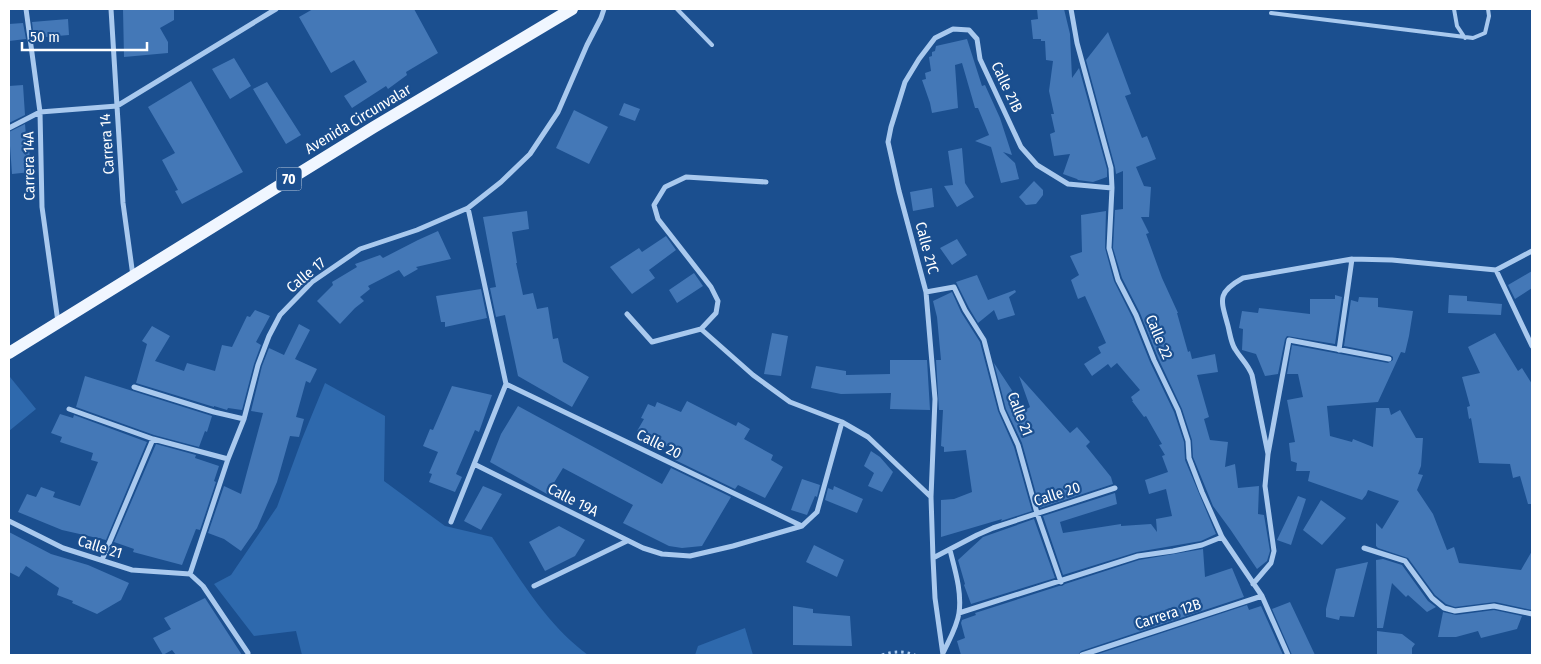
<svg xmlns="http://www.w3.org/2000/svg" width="1541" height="664" viewBox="0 0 1541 664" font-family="'Fira Sans Condensed',sans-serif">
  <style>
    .green { fill: #2e69ad }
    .building { fill: #4478b7 }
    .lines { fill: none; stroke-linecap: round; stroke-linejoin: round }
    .path { stroke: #a9c9ee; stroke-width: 3; stroke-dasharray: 2.5 4; stroke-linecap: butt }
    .lane { stroke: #a9c9ee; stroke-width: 4 }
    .street { stroke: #a9c9ee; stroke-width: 5 }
    .primary { stroke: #f0f6ff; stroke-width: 12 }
    .labels { text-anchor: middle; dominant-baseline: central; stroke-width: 4.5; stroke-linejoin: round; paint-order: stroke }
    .shield { fill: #1b4f8f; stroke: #bbcadd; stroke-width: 1 }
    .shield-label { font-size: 14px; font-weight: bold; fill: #fff }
    .street-label { font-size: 15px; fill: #fff; stroke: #1b4f8f }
  </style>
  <rect width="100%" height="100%" fill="#1b4f8f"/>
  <!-- green -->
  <path class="green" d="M10,377L36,409L9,431V378Z
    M325,383L385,416L384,481L445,526L492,537C520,579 547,625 588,655H302L296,631L254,636L214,584L231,575L277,507L302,439Z
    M745,628L753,655H695L698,646Z"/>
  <!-- building -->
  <path class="building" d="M123,9H174V20L160,28L168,42V53L124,57Z
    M313,9H414L438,53L406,72L407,75L388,89L386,86L352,108L344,96L367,82L354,60L331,73L299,17Z
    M1037,9H1064L1070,34L1072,78L1079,68L1107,169V177L1093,182L1078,180L1077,179L1063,174L1070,154L1054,156L1050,134L1055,132L1051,114H1054L1049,91L1053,61L1046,60L1045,41H1041V39H1033L1031,20L1038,19Z
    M68,19L69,35L34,38L32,22Z
    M23,23L26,39L9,41V24Z
    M1108,32L1131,94L1125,96L1142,138L1147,136L1156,159L1136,167L1144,186L1151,187L1149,217H1141L1149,233L1146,234L1162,278L1178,313H1177L1188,352L1190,351L1192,359L1215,354L1218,372L1197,375L1209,417L1204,419L1210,440L1228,442L1225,467L1235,464L1238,488L1259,486L1258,514L1264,515L1270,551L1267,561L1257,569L1230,529L1213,506L1193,457L1192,440L1182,409L1158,358L1140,313L1122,278L1113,248L1115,210L1123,209V171L1116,174L1115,167L1086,60Z
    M967,39L982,86L985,85L1000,118L1012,155L1003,152L1015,163L1019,179L1001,183L991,147L975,141L989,135L978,108H975L962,63L955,65L958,108L932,113L930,103L922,80L926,79L925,73L931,71L929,57L932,56V52L935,51L936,46Z
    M234,58L251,86L230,99L212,69Z
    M191,81L243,172L182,204L175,191L178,190L162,160L175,153L148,107Z
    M267,82L301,135L286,144L253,89Z
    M23,85L25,115L9,123V86Z
    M624,103L640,109L635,121L619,115Z
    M574,110L608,127L589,164L556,148Z
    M25,124L26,136H28L31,172L12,174L9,132Z
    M962,148L965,183L974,197L957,207L944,186L953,185L948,151Z
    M1034,181L1043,190V195L1036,204L1026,205L1019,197Z
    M932,188L934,207L913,211L910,192Z
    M527,211L529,229L512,232L517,263H516L523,295L533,293L537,309L548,307L553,339L558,338L563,362L589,377L572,407L518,376L505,315L496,317L490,288L496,287L483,217Z
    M1106,211L1105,248L1114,281L1132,317L1150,362L1174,412L1184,442L1185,460L1216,534L1201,541L1137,552L1063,575L1043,516L1115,493L1117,504L1060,522L1063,533L1121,524V526L1151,524L1157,532L1156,519L1172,516L1166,489L1149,494L1145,480L1168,472L1162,456L1165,455L1159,445L1162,444L1146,416L1144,417L1132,401H1133L1131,397L1140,390L1117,363L1111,368L1108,364L1092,376L1084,364L1101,353L1098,347L1106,343L1085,296L1078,299L1071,280L1079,275L1070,256L1082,252L1081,215Z
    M438,231L451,259L416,267L418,269L404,277L399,270L368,286L370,289L360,297L364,301L355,308L340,324L317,301L333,285L332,282L357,267L355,264L380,255L383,258L418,240Z
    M666,236L676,250L649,270L655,278L632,294L610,267L639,248L642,252Z
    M957,239L967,255L952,265L940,248Z
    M1532,271V288L1515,299L1508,285Z
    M694,273L703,286L677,303L669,290Z
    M977,275L988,300L1015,290L1016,292L1009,297L1015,315L998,320L994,310L978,323L969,308L956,282Z
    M481,289L487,318L445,327V322H441L436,296Z
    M952,292L961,312L980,342L998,411L1014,447L1032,511L1001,521L1002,519L941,537V500L954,499L972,492L966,450L944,452V447L941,446L943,410H939L936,360H941L937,317L933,301Z
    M1335,295L1342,297L1335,344L1287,336L1285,339L1278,374L1265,376L1256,354L1242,350L1243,329L1239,328L1242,311L1258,313L1259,308L1310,314V299H1335Z
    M1449,295L1467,296V301L1502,304L1501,315L1448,313Z
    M1359,297L1378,298V307L1413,311L1409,336L1405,353L1401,352L1378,402L1327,406L1330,436L1352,442L1353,439L1373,447L1376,408H1389L1391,415L1400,410L1416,438H1423L1421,466L1418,474L1423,475L1417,490L1433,514L1447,550L1454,547L1459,563L1521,570L1532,551V610L1495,602L1455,607L1446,604L1435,595L1408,558L1378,548L1376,546V523L1382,529L1399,501L1368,490L1366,495L1362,500L1308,481L1310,471H1296L1297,463L1291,461L1289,443L1295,442L1287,400L1303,397L1298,374H1287L1292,345L1388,363L1393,360V357L1390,355L1344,346L1351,300L1358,302Z
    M255,310L270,316L256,342L261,345L254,364L242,410L228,408L227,410L214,406V407L136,383L147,344L142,341L152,326L170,336L155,361L184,371L187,363L215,371L222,345L232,347L247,316L250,317Z
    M299,324L310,330L295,359L317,369L310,383L306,381L296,417L304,419L299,437L290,436L277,482L257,528L241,551L224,539L208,533L224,486L241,494L263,413L251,411L262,366L269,348L284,355Z
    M772,333L788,336L781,376L764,374Z
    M1495,333L1518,371L1522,368L1532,384V504H1528L1520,476L1513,478L1510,464L1479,463L1471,418L1469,419L1467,407L1470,406L1462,377L1480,373L1468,347Z
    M890,360H927L930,410L890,409L891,393L841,394L811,388L816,366L846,371V375L890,374Z
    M994,363L1025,410L1030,407L1019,376L1070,433L1077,427L1090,442L1086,446L1111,477L1113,484L1040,508L1022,443L1006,409Z
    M85,376L212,416L207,432L205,431L199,447L154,435L76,407Z
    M452,386L492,395L479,432L475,430L456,474L462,477L455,492L429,482L432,474L429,473L438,452L423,446L430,429L433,430Z
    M687,401L736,426L738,422L750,429L744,439L773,455L771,460L783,467L765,498L738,485L735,489L675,460L679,452L637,431L644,419L641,418L648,404L655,407L657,402L681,412Z
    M518,406L662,484L671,468L731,497L702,546L682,548L669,546L623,523L633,505L563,468L547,494L490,462L501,434Z
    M60,414L73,418L74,415L147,442L106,540L62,530L18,512L27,494L36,497L41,487L55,492L53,497L80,506L98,462L91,460L93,453L60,442L62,437L51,433Z
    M156,444L196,455L195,458L219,466L214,481L216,482L200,530L196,529L182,565L133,552L134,549L114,542Z
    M871,451L880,457L893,472L882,492L868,486L874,473L864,466Z
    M802,479L820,485L817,497L815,496L807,515L791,510Z
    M483,486L502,494L481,530L464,521Z
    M834,486L863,499L857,513L825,500L828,488L833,490Z
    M1298,496L1306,499L1291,545L1277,540Z
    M1321,500L1346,518L1322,545L1303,530Z
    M1034,519L1055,578L971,604L964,585L965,584L958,560L983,537Z
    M559,526L585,540L575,556L545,571L529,542Z
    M9,532L51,554L88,565L129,583L121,600L97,614L72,603L73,601L57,595L59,588L26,566L19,577L9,572Z
    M814,545L844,560L837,577L806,562Z
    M1203,549L1205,577L1232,568L1244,597L1081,651L1078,655H961L957,641L965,638L961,623L962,620L976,615L975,613L1059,586H1062L1065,584L1139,560Z
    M1383,559L1402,565L1428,601L1436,607L1427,612L1408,595L1406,597L1392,583L1383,628H1377L1376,560Z
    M1368,562L1354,617L1340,616L1339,620L1326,617V609L1336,569Z
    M205,598L242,655H176L172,650L163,655L153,638L171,629L164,618Z
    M1290,602L1315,655H1292L1272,609Z
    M1247,605L1249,610L1261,606L1283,655H1095Z
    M793,606L813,609V613L850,616L852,646L793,645Z
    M1494,610L1522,616L1517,629L1481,638L1478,631L1456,637H1438L1443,612L1456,615Z
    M1377,631L1402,634L1415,644L1412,648V655H1377Z"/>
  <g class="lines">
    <!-- path -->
    <path class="path" d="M882,655C894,651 903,651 915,655"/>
    <!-- lane -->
    <path class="lane" d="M677,9L712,45
      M1454,9L1457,26L1465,38
      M1271,13L1473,38L1485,33L1489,16L1488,9"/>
    <!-- street -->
    <path class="street" d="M26,9L40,112L42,207L58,322
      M111,9L123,203L133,276
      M1071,9L1077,43L1111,168L1112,188L1109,248L1118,280L1136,315L1154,360L1178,410L1188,441L1189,458L1202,492L1222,537L1262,596L1288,655
      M9,128L40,112L117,106L276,9
      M468,208L506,384
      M1496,270L1532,346
      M926,292L954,287L965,310L984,340L1002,410L1018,445L1037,513L1061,582
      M627,314L652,342L701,329L716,313L718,301L711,287L658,219L654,205L665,187L686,177L766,182
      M701,329L753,375L790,402L842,422L868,437L931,497
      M1339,350L1352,259
      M506,384L802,526
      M134,387L214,412L244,419
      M69,409L153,439L228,459
      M1268,454L1252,375C1248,364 1241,359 1235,349C1231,343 1230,334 1228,326C1221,300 1216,293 1243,278L1352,259L1392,260L1496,270L1532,251
      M474,464L643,548L662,554L690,556L733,546L802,526L817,512L842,422
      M9,521L63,548L132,570L190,574
      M451,522L506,384
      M1364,548L1405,561L1432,598L1444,608L1455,611L1494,606L1532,614
      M933,558L931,497L935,399L926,292L899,191L888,142L891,127L905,82L919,59L935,38L953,29L969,30L977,39L980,59L1021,147L1037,165L1068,184L1112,188
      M102,560L153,439
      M1253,584L1271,563L1274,551L1265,486L1268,454L1289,340L1389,359
      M534,586L627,541
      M959,613L1138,556L1173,551L1202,545L1222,537
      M943,653C949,640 957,627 959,613C962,592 955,570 950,550
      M248,655V653L203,586L190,574L228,459L244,419L258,365L269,336L280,315L312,282L360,249L417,230L468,208L501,182L530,154L558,112L587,45L601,18L604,9
      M943,655L935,598L933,558L977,535L993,528L1115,488
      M1082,655L1262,596"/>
    <!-- primary -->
    <path class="primary" d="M9,353L374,127L572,9"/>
  </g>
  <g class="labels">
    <!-- shield labels -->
    <rect class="shield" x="276.5" y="167.5" width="25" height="23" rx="4"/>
    <g class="shield-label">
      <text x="289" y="179">70</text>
    </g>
    <!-- street labels -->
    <g class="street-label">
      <text transform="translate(1007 87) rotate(65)">Calle 21B</text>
      <text transform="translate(358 119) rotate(-31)">Avenida Circunvalar</text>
      <text transform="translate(107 144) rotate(-94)">Carrera 14</text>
      <text transform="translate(29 166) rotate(-91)">Carrera 14A</text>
      <text transform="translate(927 248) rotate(75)">Calle 21C</text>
      <text transform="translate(306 275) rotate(-40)">Calle 17</text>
      <text transform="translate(1159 337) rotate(67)">Calle 22</text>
      <text transform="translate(1020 414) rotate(69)">Calle 21</text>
      <text transform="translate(659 444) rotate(26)">Calle 20</text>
      <text transform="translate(1057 494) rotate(-18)">Calle 20</text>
      <text transform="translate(573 500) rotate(27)">Calle 19A</text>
      <text transform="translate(100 547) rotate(17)">Calle 21</text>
      <text transform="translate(1168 614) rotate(-18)">Carrera 12B</text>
    </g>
  </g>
  <!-- border -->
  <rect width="1541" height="664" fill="none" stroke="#ffffff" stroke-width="20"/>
  <!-- scale -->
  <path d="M22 42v8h125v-8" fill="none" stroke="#ffffff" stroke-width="2.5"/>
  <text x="30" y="42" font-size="15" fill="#ffffff" stroke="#1b4f8f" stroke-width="4" paint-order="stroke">50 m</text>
</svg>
